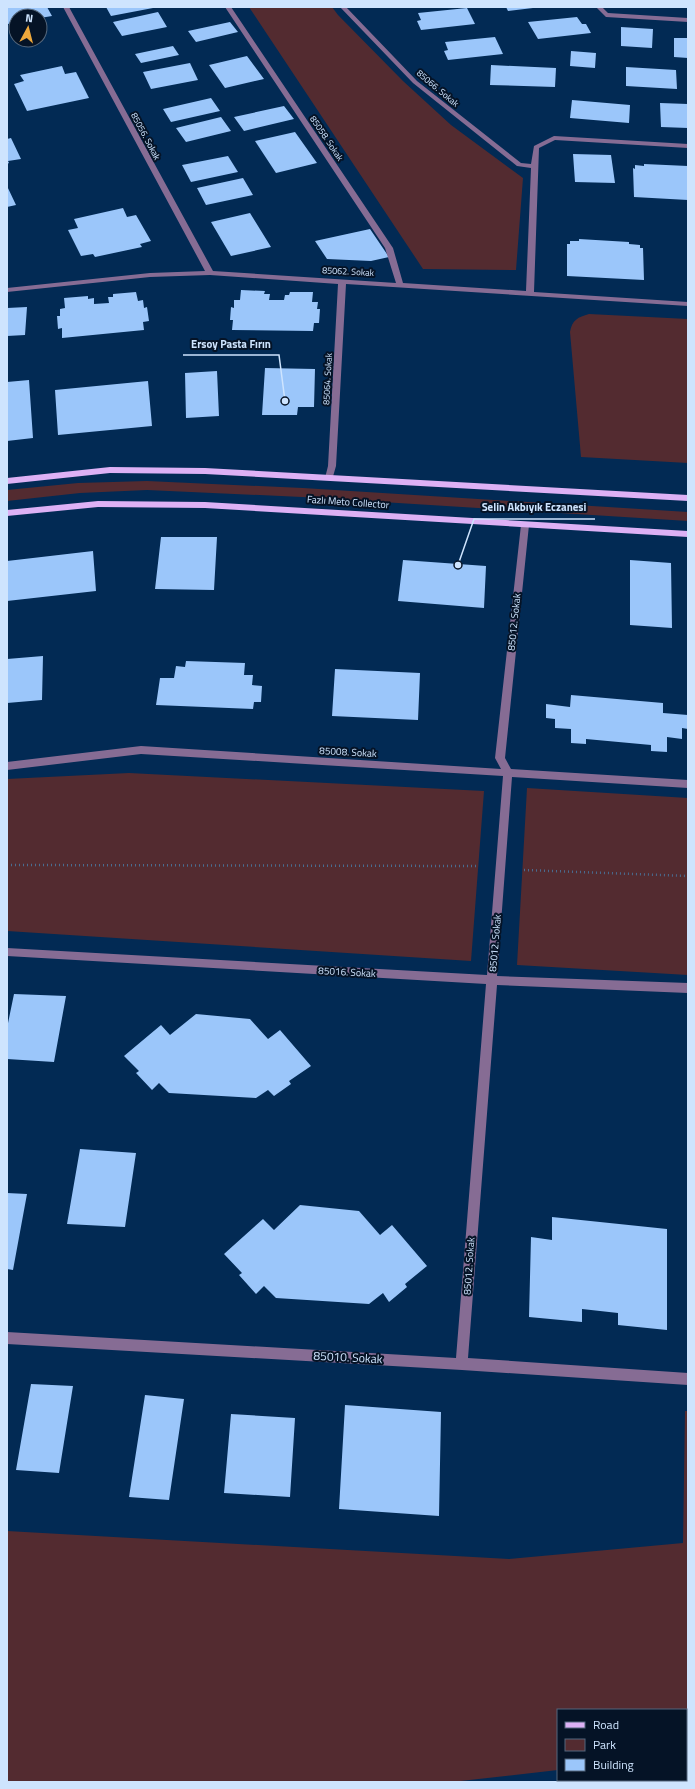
<svg xmlns="http://www.w3.org/2000/svg" width="695" height="1789" viewBox="0 0 695 1789" font-family="'Titillium Web',sans-serif">
  <style>
    .green { fill: #532b30 }
    .building { fill: #9bc6fa }
    .lines { fill: none; stroke-linecap: round; stroke-linejoin: round }
    .path { stroke: #4a6c90; stroke-width: 2.5; stroke-dasharray: 1 3; stroke-linecap: butt }
    .minor { fill: #866c94; fill-rule: evenodd }
    .major { fill: #ddb1f5; fill-rule: evenodd }
    .labels { text-anchor: middle; dominant-baseline: central; stroke-width: 4; stroke-linejoin: round; paint-order: stroke }
    .far-street-label { font-size: 9px; fill: #cee4fe; stroke: #051326 }
    .street-label { font-size: 10px; fill: #cee4fe; stroke: #051326 }
    .near-street-label { font-size: 12px; fill: #cee4fe; stroke: #051326 }
    .leader { fill: none; stroke: #cee4fe; stroke-width: 1.5 }
    .callout-dot { fill: #cee4fe; stroke: #051326; stroke-width: 1.5 }
    .callout-label { font-size: 11px; text-anchor: middle; font-weight: bold; fill: #cee4fe; stroke: #051326; stroke-width: 4; stroke-linejoin: round; paint-order: stroke }
  </style>
  <rect width="100%" height="100%" fill="#022a54"/>
  <!-- green -->
  <path class="green" d="M249,7H332L338,15L403,81L451,125L523,178L516,270L423,269Z
    M589,314L688,319V463L581,457L570,332C572,320 578,317 589,314Z
    M147,481L303,488L688,512V521L302,497L147,490L80,493L7,501V490L78,483Z
    M129,773L484,791L471,961L7,931V779Z
    M527,788L688,798V975L517,965Z
    M685,1411H688V1756H686V1710H558V1770L452,1782H7V1531L509,1559L683,1543Z"/>
  <!-- building -->
  <path class="building" d="M7,7H47L52,16L40,18V16H16V23L7,24Z
    M106,7H152L153,8L111,16Z
    M506,7H533V8L508,11Z
    M467,8L475,24L421,30L417,21L421,20L418,13Z
    M158,12L167,27L122,36L113,22Z
    M577,17L582,24H586L591,33L538,39L528,22Z
    M230,22L238,32L196,42L188,31Z
    M621,27L653,29L652,48L621,46Z
    M495,37L503,54L448,60L444,51L448,50L445,42Z
    M674,38H688V58L674,57Z
    M173,46L179,55L141,63L135,54Z
    M571,51L596,53L595,68L570,66Z
    M247,56L264,79L225,88L209,65Z
    M190,63L198,80L151,89L143,72Z
    M491,65L556,68L555,87L490,85Z
    M62,66L65,74L76,72L89,98L27,111L14,84L24,81L20,75Z
    M626,67L676,70L677,89L626,86Z
    M211,98L220,111L171,122L163,109Z
    M572,100L630,105L629,123L570,118Z
    M660,103L688,104V128L661,127Z
    M284,106L294,119L244,131L234,117Z
    M221,117L231,131L186,142L176,128Z
    M295,132L317,163L276,173L255,141Z
    M11,138L21,159L8,161L9,163L7,164V139Z
    M573,154L611,155L615,183L575,182Z
    M228,156L238,172L191,182L182,165Z
    M644,164L688,166V200L634,197L633,168L635,169V165L644,166Z
    M243,178L253,195L206,205L197,188Z
    M7,186L16,205L7,207Z
    M123,208L127,217L136,215L151,241L140,244L142,247L95,257L93,254L81,256L68,230L78,228L74,219Z
    M250,213L271,247L231,256L211,222Z
    M370,229L389,257L371,261L327,259L315,241Z
    M579,239L629,242V244L640,245V248H643L644,280L567,276V244H570V241H579Z
    M241,290L265,291L264,294H270L269,300H284L285,295H289L290,292H313L312,302H318L317,309H320L319,323H314L313,331L232,330L233,320H230L231,307L234,308V300H240Z
    M136,292L138,301L143,300L144,308L147,307L149,321L143,322L144,330L62,338V328L58,329L57,316H60V309L65,308L64,298L88,296V299L94,298V304L109,303L108,297H113V294Z
    M27,307L25,335L7,336V308Z
    M265,368L315,369L314,407H298L297,415H262Z
    M217,371L219,416L186,418L185,373Z
    M29,380L33,438L7,441V382Z
    M148,381L152,426L58,435L55,390Z
    M161,537H217L214,590L155,589Z
    M93,551L96,591L7,601V561Z
    M403,560L486,566L484,608L398,601Z
    M630,560L671,563L672,628L630,625Z
    M43,656L42,700L7,703V659Z
    M186,661L245,663L244,675H253L252,685L262,686L261,702H254L253,709L156,705L160,678H174L176,666L185,667Z
    M335,669L420,673L418,720L332,716Z
    M571,695L663,703V713L688,715V729L682,728V739L667,737V752L651,751V745L586,739V744L571,743V729L555,728V719L546,718V704L570,707Z
    M14,994L66,996L54,1062L7,1059V1028Z
    M196,1014L250,1019L268,1039L280,1030L311,1066L289,1081L291,1084L274,1096L268,1090L256,1098L169,1093L159,1083L152,1090L136,1073L139,1071L124,1056L161,1025L170,1035Z
    M80,1149L136,1153L125,1227L67,1224Z
    M7,1193L27,1194L13,1270L7,1269Z
    M300,1205L359,1211L380,1235L392,1225L427,1266L405,1284L407,1287L389,1302L383,1293L369,1304L276,1298L264,1286L256,1294L239,1275L242,1273L224,1254L263,1219L274,1230Z
    M552,1217L667,1229V1330L618,1325V1313L582,1309V1322L529,1317L531,1237L552,1240Z
    M31,1384L73,1386L59,1473L16,1470Z
    M145,1395L184,1399L169,1500L129,1497Z
    M345,1405L441,1412L439,1516L339,1509Z
    M231,1414L295,1418L290,1497L224,1493Z"/>
  <g class="lines">
    <!-- path -->
    <path class="path" d="M7,865L476,866
      M524,870L688,876"/>
    <!-- minor -->
    <path class="minor" d="M63,7H69L213,271L396,283L385,248L225,7H231L393,248L403,283L526,291L531,168L517,166L413,83L340,7H346L417,81L521,163L531,164L534,146L554,136L688,144V148L555,140L539,148L534,292L688,302V306L346,284L336,466L332,480H326L325,478L328,466L338,284L210,275L150,277L7,292V288L150,273L205,271Z
      M596,7H602L608,13L688,18V22L606,17Z
      M525,522L529,525L505,758L511,769L688,780V788L512,777L497,976L688,983V993L497,985L468,1358L688,1373V1385L462,1370L7,1344V1332L456,1358L486,984L7,956V948L487,975L503,776L141,754L7,770V762L141,746L501,769L495,758L521,525Z"/>
    <!-- major -->
    <path class="major" d="M110,467L205,468L688,495V501L205,474L110,473L7,484V478Z
      M98,501L205,502L688,531V537L205,508L98,507L7,516V510Z"/>
  </g>
  <g class="labels">
    <!-- far-street labels -->
    <g class="far-street-label">
      <text transform="translate(438 88) rotate(40)">85066. Sokak</text>
      <text transform="translate(146 136) rotate(62)">85056. Sokak</text>
      <text transform="translate(327 138) rotate(56)">85058. Sokak</text>
      <text transform="translate(348 271) rotate(3)">85062. Sokak</text>
      <text transform="translate(327 379) rotate(-87)">85064. Sokak</text>
    </g>
    <!-- street labels -->
    <g class="street-label">
      <text transform="translate(348 502) rotate(4)">Fazlı Meto Collector</text>
      <text transform="translate(514 622) rotate(-84)">85012. Sokak</text>
      <text transform="translate(348 752) rotate(3)">85008. Sokak</text>
      <text transform="translate(495 943) rotate(-85)">85012. Sokak</text>
      <text transform="translate(347 972) rotate(3)">85016. Sokak</text>
      <text transform="translate(469 1266) rotate(-86)">85012. Sokak</text>
    </g>
    <!-- near-street labels -->
    <g class="near-street-label">
      <text transform="translate(348 1357) rotate(3)">85010. Sokak</text>
    </g>
  </g>
  <!-- callouts -->
  <path class="leader" d="M285 401L279 355H183M458 565L474 519H595"/>
  <g class="callout-dot">
    <circle cx="285" cy="401" r="4"/>
    <circle cx="458" cy="565" r="4"/>
  </g>
  <g class="callout-label">
    <text x="231" y="348">Ersoy Pasta Fırın</text>
    <text x="534" y="511">Selin Akbıyık Eczanesi</text>
  </g>
  <!-- border -->
  <rect width="695" height="1789" fill="none" stroke="#cee4fe" stroke-width="16"/>
  <!-- legend -->
  <rect x="557" y="1709" width="130" height="72" fill="#051326" stroke="#55677c"/>
  <rect x="565" y="1722" width="20" height="6" fill="#ddb1f5" stroke="#55677c"/>
  <text x="593" y="1729" font-size="12" fill="#cee4fe">Road</text>
  <rect x="565" y="1739" width="20" height="12" fill="#532b30" stroke="#55677c"/>
  <text x="593" y="1749" font-size="12" fill="#cee4fe">Park</text>
  <rect x="565" y="1759" width="20" height="12" fill="#9bc6fa" stroke="#55677c"/>
  <text x="593" y="1769" font-size="12" fill="#cee4fe">Building</text>
  <!-- north arrow -->
  <g transform="translate(28 28) rotate(7)"><circle r="19" fill="#051326" stroke="#55677c"/>
  <path d="M0-3L7 15L0 10L-7 15Z" fill="#eea83c"/>
  <text y="-6" font-size="11" font-weight="bold" text-anchor="middle" fill="#cee4fe">N</text>
  </g>
</svg>
